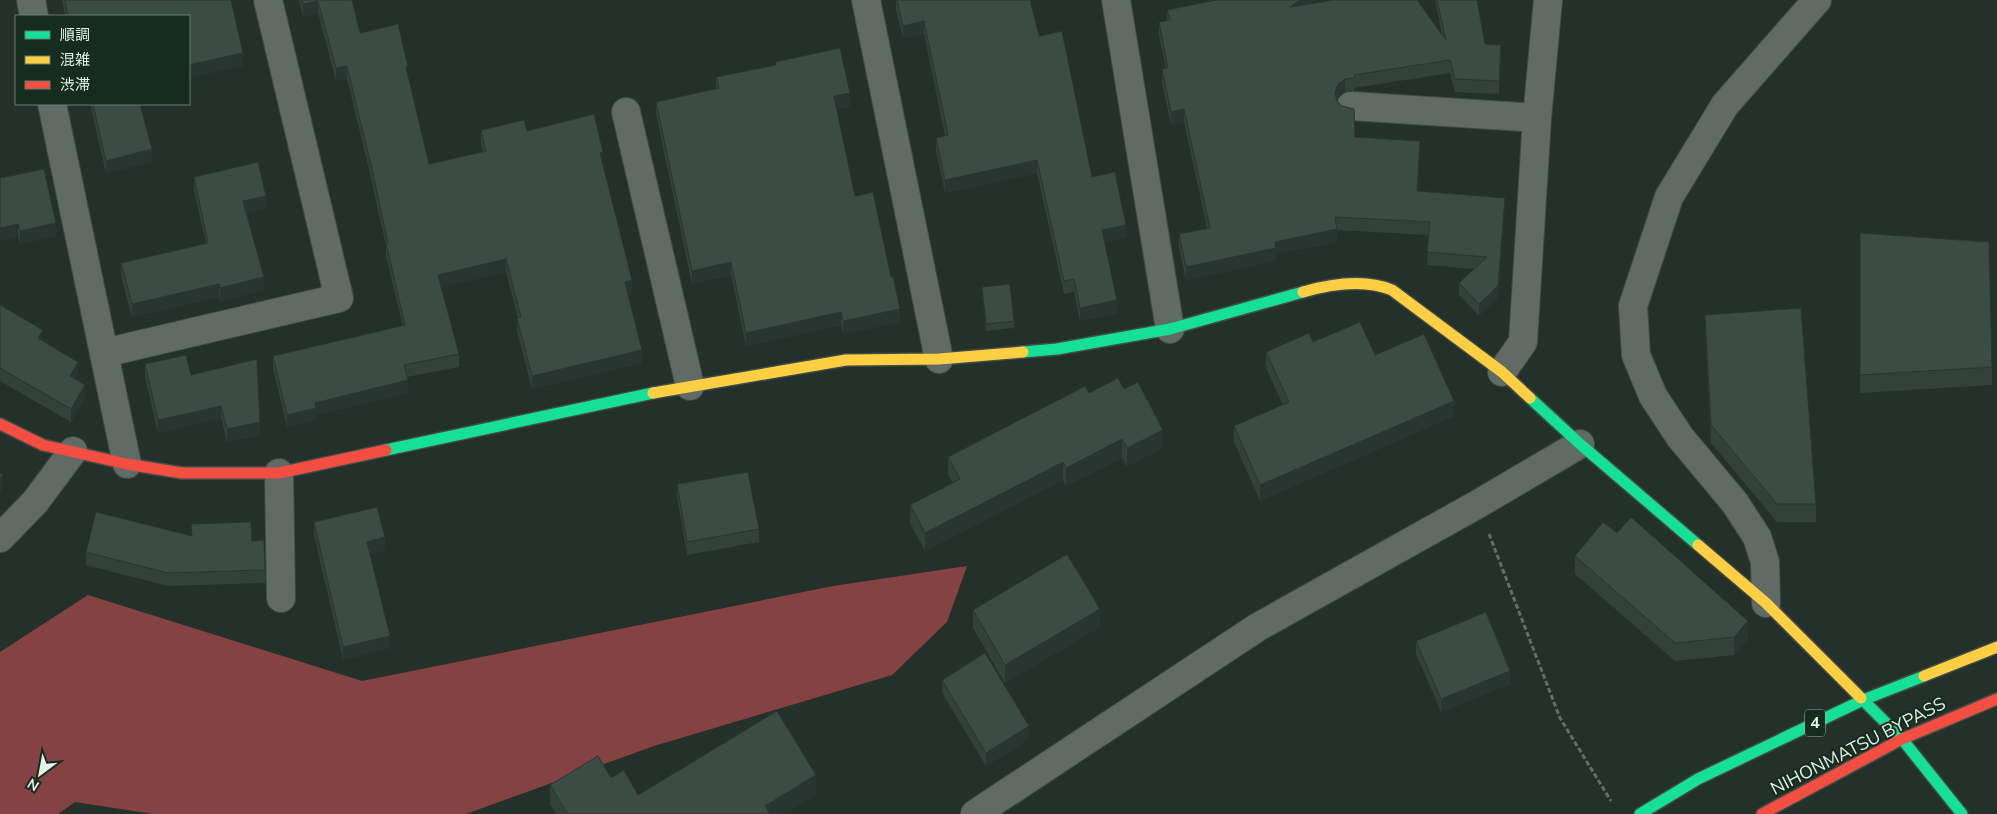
<svg xmlns="http://www.w3.org/2000/svg" width="1997" height="814" viewBox="0 0 1997 814" font-family="'Nunito Sans','Noto Sans JP',sans-serif">
  <style>
    .forest { fill: #854243 }
    .lines { fill: none; stroke-linecap: round; stroke-linejoin: round }
    .street-casing { stroke: #414c46; stroke-width: 30 }
    .fast-casing { stroke: #414c46; stroke-width: 14 }
    .slow-casing { stroke: #414c46; stroke-width: 14 }
    .jam-casing { stroke: #414c46; stroke-width: 14 }
    .path { stroke: #646c67; stroke-width: 3; stroke-dasharray: 5 2.5; stroke-linecap: butt }
    .street { stroke: #606b65; stroke-width: 28 }
    .fast { stroke: #16e098; stroke-width: 11 }
    .slow { stroke: #ffcf43; stroke-width: 11 }
    .jam { stroke: #f24e42; stroke-width: 11 }
    .wall { fill: #32413a }
    .shaded-wall { fill: #293530 }
    .building { fill: #3a4c44; stroke: #293530 }
    .labels { text-anchor: middle; dominant-baseline: central; stroke-width: 4; stroke-linejoin: round; paint-order: stroke }
    .shield { fill: #152c1f; stroke: #a7b7ad; stroke-width: 1 }
    .shield-label { font-size: 16px; font-weight: bold; fill: #e5f3ea }
    .street-label { font-size: 18px; fill: #e5f3ea; stroke: #152c1f }
  </style>
  <rect width="100%" height="100%" fill="#24312a"/>
  <!-- forest -->
  <path class="forest" d="M967,566L947,622L892,675L654,746L466,814H153L75,802L58,814H0V652L88,595L362,681L833,586Z"/>
  <g class="lines">
    <defs>
      <path id="street" d="M31,0L34,16
        M866,0L939,359
        M1116,0L1170,329
        M52,104L127,464
        M1351,106L1537,118
        M626,112L690,386
        M104,353L339,298L268,0
        M1502,372L1523,342L1537,118L1548,0
        M279,473L281,598
        M0,538L35,502L73,451
        M1766,603L1765,562L1757,537L1735,503L1680,437L1653,396L1636,355L1633,306L1669,197L1725,105L1817,0
        M975,814L1258,627L1478,504L1580,444"/>
      <path id="fast" d="M1023,352L1057,349L1170,329L1303,292
        M1530,398L1580,444L1698,545
        M386,450L653,393
        M1861,698L1902,739L1962,814
        M1640,814L1698,779L1863,700L1924,676"/>
      <path id="slow" d="M1303,292C1331,284 1365,279 1392,290L1502,372L1530,398
        M653,393L846,360L939,359L1023,352
        M1698,545L1766,603L1861,698
        M1924,676L1997,647"/>
      <path id="jam" d="M0,424L43,445L127,464L182,473H279L386,450
        M1762,814L1902,739L1997,699"/>
    </defs>
    <!-- street casing -->
    <use href="#street" class="street-casing"/>
    <!-- fast casing -->
    <use href="#fast" class="fast-casing"/>
    <!-- slow casing -->
    <use href="#slow" class="slow-casing"/>
    <!-- jam casing -->
    <use href="#jam" class="jam-casing"/>
    <!-- path -->
    <path class="path" d="M1489,534L1560,718L1611,801"/>
    <!-- street -->
    <use href="#street" class="street"/>
    <!-- fast -->
    <use href="#fast" class="fast"/>
    <!-- slow -->
    <use href="#slow" class="slow"/>
    <!-- jam -->
    <use href="#jam" class="jam"/>
  </g>
  <!-- wall -->
  <path class="wall" d="M62,0H231L243,66L189,16H65Z
    M299,0H352L360,33L408,76L429,164L483,152L481,143V130L527,131L603,164L632,293L628,294L642,363L532,389L517,331L518,318L506,272L441,287L459,354V367L407,377L408,393L316,415V420L287,427L273,369V356L403,326L386,256V246L371,178L347,79L336,81L318,13L303,17Z
    M896,0H1030L1039,36L1092,177L1126,238L1104,242L1117,313L1080,321L1074,292L1064,294L1037,173L945,193L936,151V138L945,136L924,34L903,38L896,9Z
    M1208,0H1317L1312,3L1442,34L1435,0H1477L1485,44L1501,57L1499,94L1455,92L1450,73L1354,88V91L1345,92L1338,97L1337,100L1355,137L1420,153L1418,191L1505,211L1498,298L1479,316L1459,295V283L1474,269L1427,265L1429,235L1337,230V242L1276,254V261L1186,280L1179,247V234L1207,228L1184,122L1171,125L1162,82V69H1166L1159,35V22L1167,20V10L1208,2Z
    M775,62L850,106L836,109L855,196L900,322L843,334L841,325L746,346L731,275L692,284L656,114V102L716,89V77L775,65Z
    M90,104H140L152,162L106,173Z
    M194,177L266,208L247,213L264,290L220,301L219,297L132,317L121,276V263L206,243L194,190Z
    M0,178L56,236L20,244L18,236L0,241Z
    M1860,233L1992,367V385L1860,393Z
    M982,287L1014,321V328L986,331L982,293Z
    M0,305L43,341L78,374L75,379L85,397L71,422L0,381Z
    M1705,315L1816,504V522H1777L1711,443L1705,333Z
    M1313,342L1375,355L1454,416L1260,501L1234,442V426L1283,405L1266,368V352Z
    M145,364L191,375L260,435L227,442L221,418L158,433L145,377Z
    M1124,389L1163,448L1127,466L1122,458L1066,486L1063,480L925,551L910,523V505L953,483L948,475V457L1089,393Z
    M677,484L759,529V542L687,555L677,497Z
    M314,522L385,550L370,554L390,648L343,660L314,535Z
    M1617,533L1748,639L1734,655L1675,661L1575,574V556Z
    M191,536L252,541L265,570V583L168,586L86,565V552Z
    M973,610L1100,627L1005,683L973,628Z
    M1416,641L1510,684L1441,712L1416,654Z
    M942,680L1029,739L986,766L942,693Z
    M611,778L638,795H816L785,814H556L550,805V785Z"/>
  <!-- shaded-wall -->
  <path class="shaded-wall" d="M1300,0H1317L1290,20V7Z
    M318,1V13L303,17V4Z
    M924,21V34L903,38V26Z
    M1501,45V57L1499,94V81Z
    M243,53V66L189,78V65Z
    M347,66V79L336,81V68Z
    M1345,79V92L1338,97L1335,105V93L1338,84Z
    M850,93V106L834,109V96Z
    M1184,109V122L1171,125V112Z
    M1420,141V153L1417,204V191Z
    M152,149V162L106,173V161Z
    M603,152V164L600,153Z
    M1037,160V173L945,193V180Z
    M266,196V208L243,214V201Z
    M1505,198V211L1498,298L1479,316V304Z
    M56,223V236L20,244V231Z
    M18,224V236L0,241V228Z
    M1126,225V238L1102,243V230Z
    M1337,229V242L1276,254V261L1186,280V267L1275,242Z
    M506,259V272L438,288V275Z
    M731,262V275L692,284V271Z
    M264,277V290L220,301V288Z
    M632,280V293L625,294V282Z
    M219,284V297L132,317V304Z
    M1117,300V313L1080,321V308Z
    M900,309V322L843,334V321Z
    M841,312V325L746,346V333Z
    M43,330V343L38,338Z
    M642,350V363L532,389V376Z
    M78,362V374L70,389V376Z
    M408,380V393L316,415V420L287,427V415L315,403Z
    M85,385V397L71,422V409Z
    M1454,401V416L1260,501V485Z
    M221,406V418L158,433V420Z
    M260,422V435L227,442V429Z
    M1163,430V448L1127,466V448Z
    M1122,439V458L1066,486V468Z
    M1063,462V480L925,551V533Z
    M3,475V488L0,493V480Z
    M385,537V550L367,554V542Z
    M1100,609V627L1005,683V665Z
    M1748,621V639L1734,655V637Z
    M390,636V648L343,660V647Z
    M1510,671V684L1441,712V699Z
    M1029,726V739L986,766V753Z
    M816,775V795L785,814H765V806Z"/>
  <!-- building -->
  <path class="building" d="M65,0H231L243,53L189,65V16H68Z
    M302,0H352L360,33L398,24L408,66L406,67L429,164L486,151L481,130L524,120L527,131L594,114L603,152L600,153L632,280L625,282L642,350L532,376L517,318L521,317L506,259L438,275L459,354L404,365L408,380L315,403L316,408L287,415L273,356L405,325L386,243H388L371,165L347,66L336,68L318,1L303,4Z
    M897,0H1030L1039,36L1062,31L1092,177L1115,172L1126,225L1102,230L1117,300L1080,308L1074,279L1064,281L1037,160L945,180L936,138L948,135L924,21L903,26Z
    M1216,0H1300L1290,7L1334,0H1417L1446,40L1437,0H1477L1485,44L1501,45L1499,81L1455,79L1450,60L1354,75V78L1345,79L1338,84L1335,93L1337,101L1342,106L1354,109L1355,137L1420,141L1417,191L1505,198L1498,286L1479,304L1459,283L1487,257L1427,252L1430,222L1335,217L1337,229L1275,242L1276,248L1186,267L1179,234L1210,228L1184,109L1171,112L1162,69L1168,68L1159,22L1170,20L1167,10Z
    M840,48L850,93L834,96L855,196L873,192L891,277L893,276L900,309L843,321L841,312L746,333L731,262L692,271L656,102L719,88L716,77L776,65L775,62Z
    M93,104H140L152,149L106,161Z
    M258,162L266,196L243,201L264,277L220,288L219,284L132,304L121,263L208,243L194,177Z
    M44,169L56,223L20,231L18,224L0,228V178Z
    M1860,233L1989,242L1992,367L1860,375Z
    M1010,284L1014,321L986,324L982,287Z
    M0,305L43,330L38,338L78,362L70,376L85,385L71,409L0,368Z
    M1801,308L1816,504H1777L1711,425L1705,315Z
    M1360,322L1375,355L1424,334L1454,401L1260,485L1234,426L1289,402L1266,352L1309,333L1313,342Z
    M186,355L191,375L257,359L260,422L227,429L221,406L158,420L145,364Z
    M1118,378L1124,389L1138,382L1163,430L1127,448L1122,439L1066,468L1063,462L925,533L910,505L960,479L948,457L1085,386L1089,393Z
    M0,472L3,475L0,480Z
    M748,472L759,529L687,542L677,484Z
    M377,507L385,537L367,542L390,636L343,647L314,522Z
    M96,512L192,536L191,524L251,522L252,541L264,540L265,570L168,573L86,552Z
    M1631,517L1748,621L1734,637L1675,643L1575,556L1603,522L1617,533Z
    M1067,554L1100,609L1005,665L973,610Z
    M1486,612L1510,671L1441,699L1416,641Z
    M985,653L1029,726L986,753L942,680Z
    M777,711L816,775L765,806L770,814H568L550,785L598,756L611,778L624,770L638,795Z"/>
  <g class="labels">
    <!-- shield labels -->
    <rect class="shield" x="1805" y="709.5" width="20" height="27" rx="4"/>
    <g class="shield-label">
      <text x="1815" y="723">4</text>
    </g>
    <!-- street labels -->
    <g class="street-label">
      <text transform="translate(1858 746) rotate(-27)">NIHONMATSU BYPASS</text>
    </g>
  </g>
  <!-- legend -->
  <rect x="15" y="15" width="175" height="90" fill="#152c1f" stroke="#687c70"/>
  <rect x="25" y="31" width="25" height="8" fill="#16e098" stroke="#687c70"/>
  <text x="60" y="40" font-size="15" fill="#e5f3ea">順調</text>
  <rect x="25" y="56" width="25" height="8" fill="#ffcf43" stroke="#687c70"/>
  <text x="60" y="65" font-size="15" fill="#e5f3ea">混雑</text>
  <rect x="25" y="81" width="25" height="8" fill="#f24e42" stroke="#687c70"/>
  <text x="60" y="90" font-size="15" fill="#e5f3ea">渋滞</text>
  <!-- north arrow -->
  <g transform="translate(40 774) rotate(212)" stroke="#152c1f" stroke-width="4" paint-order="stroke">
  <path d="M0-4L9 19L0 12L-9 19Z" fill="#e5f3ea"/>
  <text y="-8" font-size="14" font-weight="bold" text-anchor="middle" fill="#e5f3ea">N</text>
  </g>
</svg>
